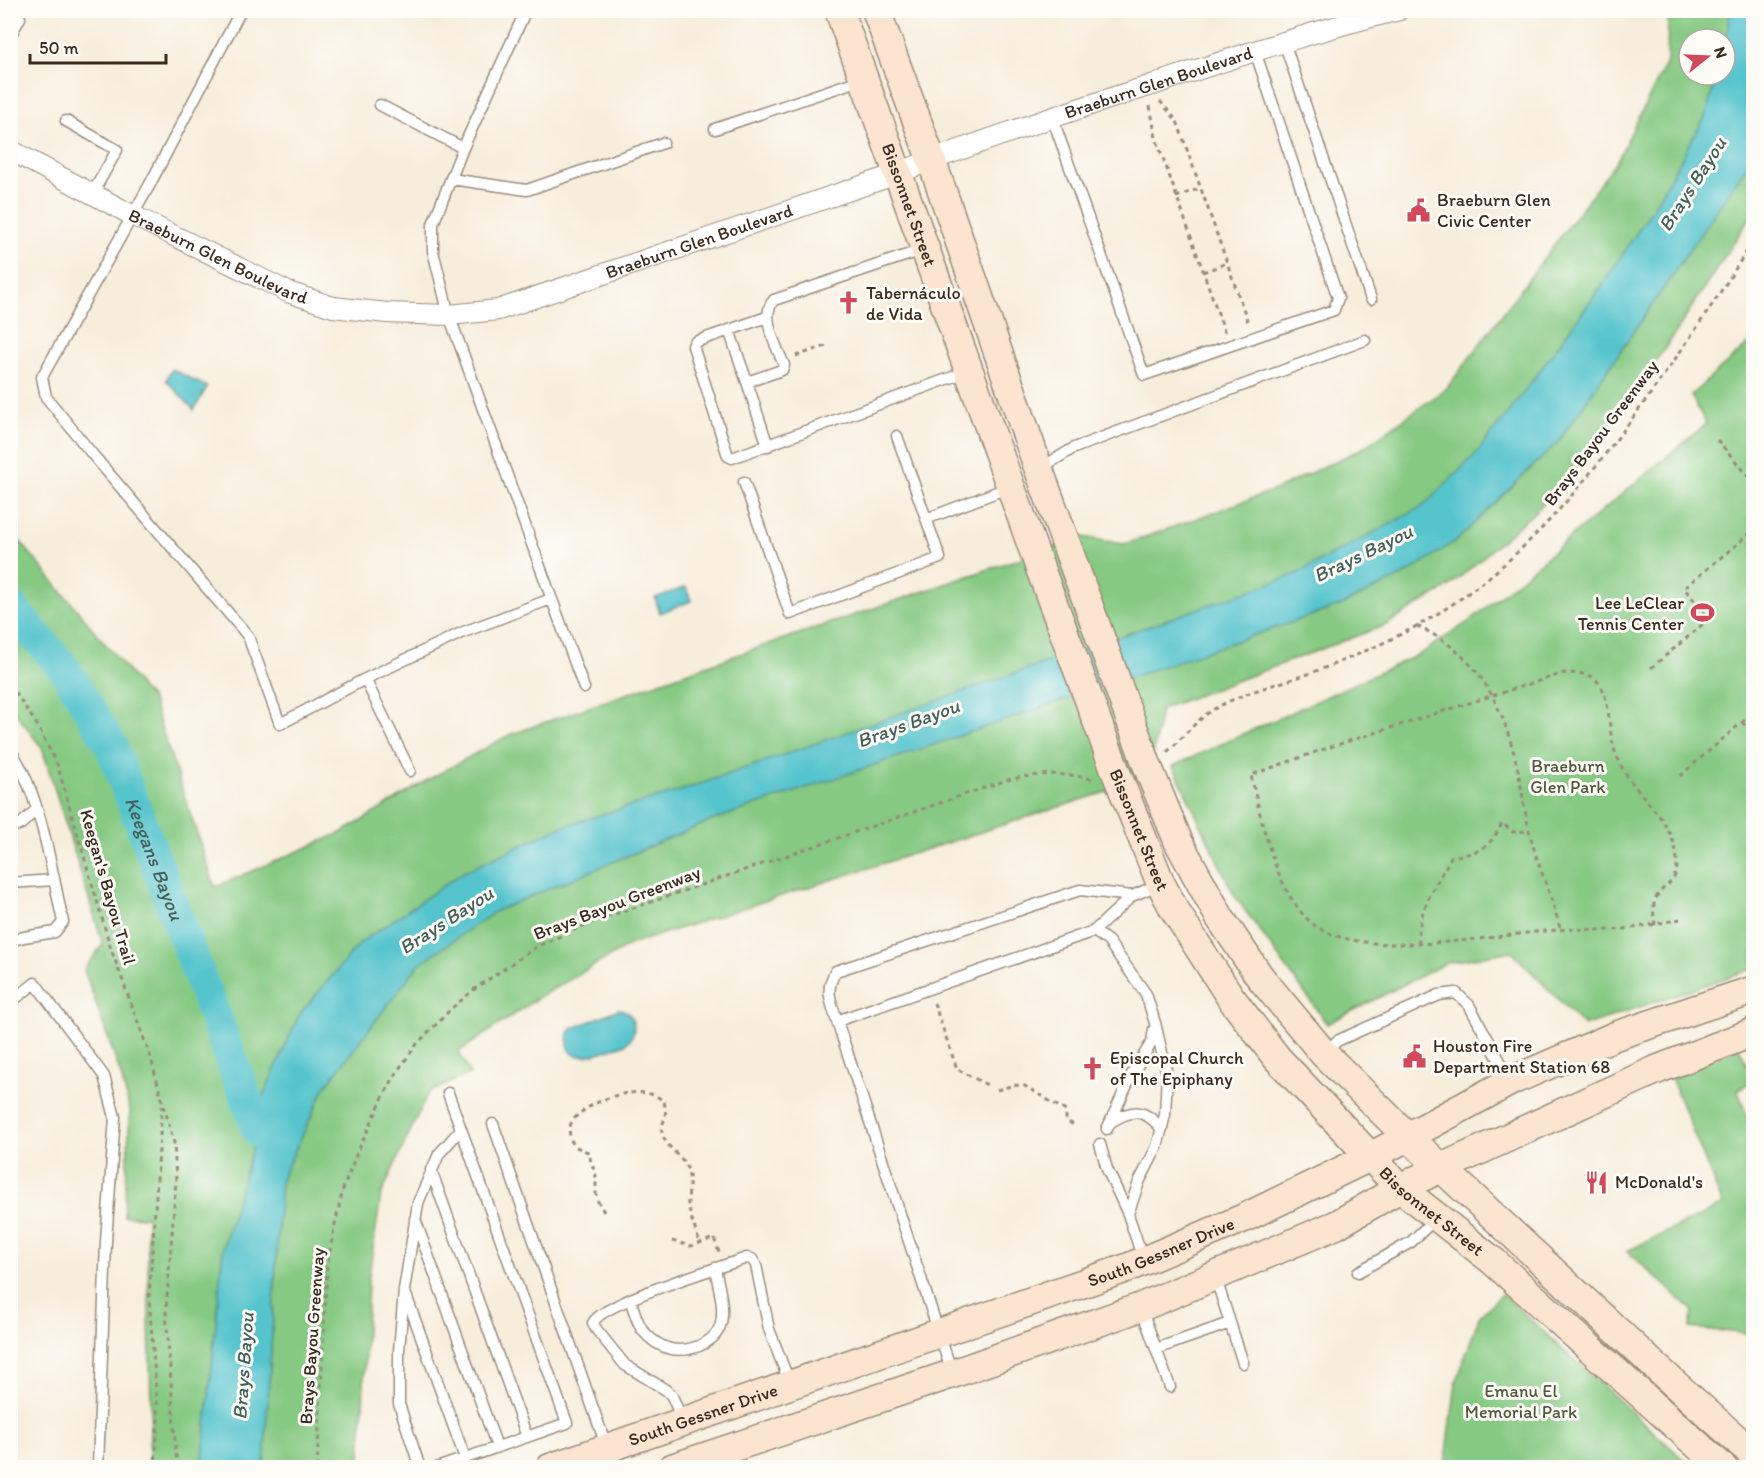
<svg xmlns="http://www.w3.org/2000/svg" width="1764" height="1478" viewBox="0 0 1764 1478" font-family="Itim,sans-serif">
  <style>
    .green { fill: #85c982; stroke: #607a50; stroke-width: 1.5; fill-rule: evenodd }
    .water { fill: #57c4cd; stroke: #497776; stroke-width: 1.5 }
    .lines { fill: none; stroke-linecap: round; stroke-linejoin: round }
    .river { stroke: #57c4cd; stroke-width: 33 }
    .service-casing { stroke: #998c7c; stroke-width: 13 }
    .minor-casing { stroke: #998c7c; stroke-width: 22 }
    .secondary-casing { stroke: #998c7c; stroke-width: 31 }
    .path { stroke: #998c7c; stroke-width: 3; stroke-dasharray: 4.5 4.5; stroke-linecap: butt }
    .service { stroke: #fff; stroke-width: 10 }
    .minor { stroke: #fff; stroke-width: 20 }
    .secondary { stroke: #fce5d0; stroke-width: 28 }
    .labels { text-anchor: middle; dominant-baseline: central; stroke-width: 6; stroke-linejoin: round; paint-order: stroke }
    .street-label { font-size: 18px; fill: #3b2a1e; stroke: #fdfcf7 }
    .poi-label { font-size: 18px; fill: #3b2a1e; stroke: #fdfcf7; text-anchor: start }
    .park-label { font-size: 18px; fill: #515a3c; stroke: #fdfcf7 }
    .water-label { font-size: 20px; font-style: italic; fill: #45605b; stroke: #fdfcf7 }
  </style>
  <rect width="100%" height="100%" fill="#fdfcf7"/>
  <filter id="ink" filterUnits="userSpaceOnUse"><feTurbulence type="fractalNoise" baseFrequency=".0167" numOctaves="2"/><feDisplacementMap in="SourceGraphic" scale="12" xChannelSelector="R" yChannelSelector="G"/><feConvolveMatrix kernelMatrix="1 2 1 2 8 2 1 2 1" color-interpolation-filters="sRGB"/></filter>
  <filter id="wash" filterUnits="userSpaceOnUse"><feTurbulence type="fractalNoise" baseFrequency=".008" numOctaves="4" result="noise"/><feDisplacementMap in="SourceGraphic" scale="24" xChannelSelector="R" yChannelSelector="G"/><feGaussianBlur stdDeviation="1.35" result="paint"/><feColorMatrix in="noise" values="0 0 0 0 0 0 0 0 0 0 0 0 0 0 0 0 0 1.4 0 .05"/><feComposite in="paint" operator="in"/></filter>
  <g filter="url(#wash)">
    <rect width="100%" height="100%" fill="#f7eddb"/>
    <!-- green -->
    <path class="green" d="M1668,11H1753V213L1666,347L1556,493L1450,586L1386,625L1161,709L1150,773L1106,792L631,944L541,996L459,1052L470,1074L428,1093L381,1195L368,1282L361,1457L364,1467H148L151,1413L147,1217L124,1216L130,1111L121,1075L84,970L103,944L42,748L11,707L10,529L152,700L215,887L345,831L426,781L509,735L760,647L1083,537L1123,544L1134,541L1275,490L1363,448L1447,388L1616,162L1667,62ZM1689,39H1725V75H1689Z
      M1753,340V969L1584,1026L1511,951L1446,963L1327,1024L1234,895L1173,766L1420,654L1471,620L1706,424L1691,395Z
      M1739,1047L1754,1079L1753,1081L1738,1090L1753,1135V1334L1690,1328L1693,1311L1627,1251L1723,1205L1671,1078Z
      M1502,1294L1692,1467H1445L1456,1383L1479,1317Z"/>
    <!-- water -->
    <path class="water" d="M1729,11H1753V157L1559,441L1457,540L1406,574L1342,605L713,820L496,911L419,964L325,1087L281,1180L264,1467L202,1468L223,1248L260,1121L262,1099L299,1015L360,943L462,873L558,828L689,788L1294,575L1422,507L1475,455L1528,387L1601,287L1651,211L1705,117L1717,75H1725C1725,53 1728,32 1729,11Z
      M172,369L207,387L194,410L166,380Z
      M686,587L691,601L660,613L655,598Z
      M619,1009C636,1011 639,1035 625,1044C620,1047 612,1048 607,1050C588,1057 565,1064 568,1034L573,1028Z"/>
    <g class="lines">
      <!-- river -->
      <path class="river" id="s1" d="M10,606L66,671L111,745L259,1132"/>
    </g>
  </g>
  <g filter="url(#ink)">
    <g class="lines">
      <defs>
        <path id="service" d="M241,10L149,186L42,377L46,397L93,455L248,636L280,724L365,679L461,633L551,599
          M526,10L463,148L433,224V251L449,315L584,688
          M10,12L20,18L10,36
          M1284,42L1371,299
          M380,105L463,148
          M1052,117L1144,375L1334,310L1338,298L1255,51
          M66,121L117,150L92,194
          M715,129L863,79
          M451,179L527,190L663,143
          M767,317L695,342L693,346L728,456L732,458L969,371
          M729,330L747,382
          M768,446L747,382L782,370L784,365C777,347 759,316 774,300L925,249
          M1039,469L1074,448L1365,340
          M744,482L790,614L940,558L897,436
          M926,519L1002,490L1008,484
          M365,679L410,771
          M10,750C40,791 52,872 63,922L55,932L24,937L10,941
          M10,828L21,824L37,809
          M10,883L54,880
          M1094,931L1108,941L1146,994L1155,1023L1167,1074L1165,1115L1157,1147L1139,1182L1128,1214L1143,1259
          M10,1003L35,983L104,1076L115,1117L106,1241L98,1468
          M837,1021C831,1001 824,990 836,971L1080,890L1132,896
          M1325,1053L1337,1041L1439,995L1456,993L1469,1005L1511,1081
          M1111,1122C1133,1108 1145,1109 1162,1129
          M493,1124L607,1448
          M1107,1129L1132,1074L1152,1042L1154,1029
          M1100,1144L1107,1169L1128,1214
          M431,1170L527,1437
          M415,1219L497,1447
          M1358,1272L1411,1242L1436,1218
          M1215,1276L1243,1363
          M406,1295L465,1458
          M630,1299C634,1309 637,1325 645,1333C661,1350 678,1354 699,1346C710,1341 718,1335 721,1323C725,1306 718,1285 715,1268
          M1141,1308L1170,1387
          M1156,1349L1230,1323
          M952,1373L837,1021L1094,931L1132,896L1160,884
          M683,1422L672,1396L666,1390L625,1365L596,1329L593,1323C600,1303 723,1266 747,1258L752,1259L756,1265L769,1329L790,1384
          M420,1468L399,1404V1351L404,1290L418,1203L439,1154L461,1129
          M437,1468L567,1423L448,1093"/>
        <g id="minor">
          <path id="s2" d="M10,150L132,215L288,292L333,307L387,313L449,315L498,310L885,178C973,143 1064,113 1155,84C1236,57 1316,30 1399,10"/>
        </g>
        <g id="secondary">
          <path id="s3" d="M839,10L1041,571L1117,775L1161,884L1174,909L1231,998L1277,1058L1400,1188L1493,1261L1723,1468"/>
          <path d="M876,10L931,159L1039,470L1147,765L1179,843L1220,918L1260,977L1324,1054L1407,1136L1657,1368L1754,1455"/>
          <path id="s4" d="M550,1468L1127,1268L1244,1218L1370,1157L1511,1081L1615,1036L1754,990"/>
          <path d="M672,1468L952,1374L1141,1307L1336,1225L1400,1188L1441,1168L1656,1070L1754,1032"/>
        </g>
      </defs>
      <!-- service casing -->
      <use href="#service" class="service-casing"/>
      <!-- minor casing -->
      <use href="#minor" class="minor-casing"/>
      <!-- secondary casing -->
      <use href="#secondary" class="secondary-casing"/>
      <!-- path -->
      <path class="path" d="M1160,101L1177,121L1249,325
        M1150,106L1156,138L1225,333
        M1176,197L1201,188
        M1203,272L1227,263
        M796,356L826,346
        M1717,440L1754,482
        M1417,626C1481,655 1505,709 1519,775C1523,797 1526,820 1532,842C1540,872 1553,899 1560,929
        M1651,668L1709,619L1684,588L1754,530
        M10,685L36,723L57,764L111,949L150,1055L174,1143L176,1181L166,1311L177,1468
        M1742,722L1754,735
        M1167,752C1183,738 1195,721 1214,709C1243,692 1279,684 1311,673C1349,659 1388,642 1422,623C1520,567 1583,486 1648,397C1685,346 1721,293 1754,239
        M1680,776L1754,712
        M1655,925C1654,916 1652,906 1656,898C1663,884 1677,884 1677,864C1677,822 1639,799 1621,766C1618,759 1614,751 1613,744C1608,727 1610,695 1598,682C1589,671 1576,674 1564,673L1327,748L1251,775C1261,819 1276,895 1313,924C1364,963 1497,934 1558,930C1575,928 1592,930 1608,930C1633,929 1656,924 1680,919
        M1419,943C1416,911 1437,884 1451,857C1478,853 1490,849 1502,823L1513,832L1529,831
        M934,1003L957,1069L989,1086
        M997,1090L1014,1085L1025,1086L1066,1111V1121L1076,1126
        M604,1212L596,1198V1176L588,1152L574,1146C569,1138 567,1127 574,1119C590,1100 644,1080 664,1102C669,1118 660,1123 662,1133C667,1150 684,1156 688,1171C691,1181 688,1193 688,1204C690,1217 696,1231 700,1244
        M672,1241L691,1246L714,1238L719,1252
        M155,1468L158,1417L149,1298L162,1106
        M317,1468L327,1265L335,1224L343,1189L356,1155L384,1095L399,1069L417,1044L452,1008L476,988L536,947L590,923L1007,780C1027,776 1046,773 1066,775C1075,775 1085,778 1094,779"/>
      <!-- service -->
      <use href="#service" class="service"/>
      <!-- minor -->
      <use href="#minor" class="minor"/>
      <!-- secondary -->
      <use href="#secondary" class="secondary"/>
    </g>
  </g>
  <!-- icons -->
  <defs>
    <symbol id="civic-bare" viewBox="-9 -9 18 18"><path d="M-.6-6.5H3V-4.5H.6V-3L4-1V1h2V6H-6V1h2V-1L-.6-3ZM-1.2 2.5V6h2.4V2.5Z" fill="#d1495b" stroke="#fdfcf7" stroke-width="2.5" paint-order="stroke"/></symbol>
    <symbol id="church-bare" viewBox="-9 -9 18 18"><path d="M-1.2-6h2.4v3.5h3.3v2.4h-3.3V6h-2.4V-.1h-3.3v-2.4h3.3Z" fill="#d1495b" stroke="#fdfcf7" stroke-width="2.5" paint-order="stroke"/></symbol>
    <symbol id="stadium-bare" viewBox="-9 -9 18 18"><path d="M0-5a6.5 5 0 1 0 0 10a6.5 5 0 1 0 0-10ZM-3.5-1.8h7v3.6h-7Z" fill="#d1495b" stroke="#fdfcf7" stroke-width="2.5" paint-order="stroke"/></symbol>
    <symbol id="restaurant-bare" viewBox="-9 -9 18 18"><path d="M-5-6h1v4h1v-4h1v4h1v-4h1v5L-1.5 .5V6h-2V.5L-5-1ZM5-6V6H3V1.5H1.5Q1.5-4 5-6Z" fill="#d1495b" stroke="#fdfcf7" stroke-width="2.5" paint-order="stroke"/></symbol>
  </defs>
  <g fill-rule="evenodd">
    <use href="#civic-bare" x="1402" y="194" width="33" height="33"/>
    <use href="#church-bare" x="832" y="286" width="33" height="33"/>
    <use href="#stadium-bare" x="1686" y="596" width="33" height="33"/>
    <use href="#civic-bare" x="1398" y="1040" width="33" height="33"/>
    <use href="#church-bare" x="1076" y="1052" width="33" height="33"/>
    <use href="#restaurant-bare" x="1580" y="1166" width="33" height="33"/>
  </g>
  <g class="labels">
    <!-- street labels -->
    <g class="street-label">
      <text stroke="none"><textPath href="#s2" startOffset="1224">Braeburn Glen Boulevard</textPath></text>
      <text stroke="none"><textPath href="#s3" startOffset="207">Bissonnet Street</textPath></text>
      <text stroke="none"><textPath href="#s2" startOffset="738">Braeburn Glen Boulevard</textPath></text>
      <text stroke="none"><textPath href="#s2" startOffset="234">Braeburn Glen Boulevard</textPath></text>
      <text transform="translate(1601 433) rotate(-53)">Brays Bayou Greenway</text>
      <text stroke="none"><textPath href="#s3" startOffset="873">Bissonnet Street</textPath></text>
      <text transform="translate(108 887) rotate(74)">Keegan's Bayou Trail</text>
      <text transform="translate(617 903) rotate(-21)">Brays Bayou Greenway</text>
      <text stroke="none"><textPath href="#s3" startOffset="1359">Bissonnet Street</textPath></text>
      <text stroke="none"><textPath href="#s4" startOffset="648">South Gessner Drive</textPath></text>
      <text transform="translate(312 1336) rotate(-86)">Brays Bayou Greenway</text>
      <text stroke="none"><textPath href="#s4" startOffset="162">South Gessner Drive</textPath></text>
    </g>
    <!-- poi labels -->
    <g class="poi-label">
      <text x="1437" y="200">Braeburn Glen<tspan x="1437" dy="21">Civic Center</tspan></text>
      <text x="866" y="293">Tabernáculo<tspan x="866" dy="21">de Vida</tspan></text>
      <text x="1684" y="603" text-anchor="end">Lee LeClear<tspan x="1684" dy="21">Tennis Center</tspan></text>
      <text x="1433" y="1046">Houston Fire<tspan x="1433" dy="21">Department Station 68</tspan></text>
      <text x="1110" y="1058">Episcopal Church<tspan x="1110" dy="21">of The Epiphany</tspan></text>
      <text x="1615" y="1182">McDonald's</text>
    </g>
    <!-- park labels -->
    <g class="park-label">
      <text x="1568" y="766">Braeburn<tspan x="1568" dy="21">Glen Park</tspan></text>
      <text x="1521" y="1391">Emanu El<tspan x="1521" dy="21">Memorial Park</tspan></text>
    </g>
    <!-- water labels -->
    <g class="water-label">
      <text transform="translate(1692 184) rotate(-57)">Brays Bayou</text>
      <text transform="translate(1363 553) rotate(-26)">Brays Bayou</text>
      <text transform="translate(908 723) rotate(-20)">Brays Bayou</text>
      <text stroke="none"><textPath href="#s1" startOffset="294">Keegans Bayou</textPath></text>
      <text transform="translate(446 920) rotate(-33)">Brays Bayou</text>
      <text transform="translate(243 1366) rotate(-86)">Brays Bayou</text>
    </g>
  </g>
  <!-- margin -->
  <rect width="1764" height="1478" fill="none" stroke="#fdfcf7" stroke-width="36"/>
  <!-- north arrow -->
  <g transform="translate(1707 57) rotate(72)"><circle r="28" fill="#fdfcf7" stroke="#afa8a0" stroke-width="1.5"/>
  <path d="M0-4.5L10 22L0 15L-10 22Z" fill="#d1495b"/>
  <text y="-9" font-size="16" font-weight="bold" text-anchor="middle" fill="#3b2a1e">N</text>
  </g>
  <!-- scale -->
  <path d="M30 54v9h136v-9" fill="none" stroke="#3b2a1e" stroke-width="3"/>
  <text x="39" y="54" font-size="18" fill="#3b2a1e" stroke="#fdfcf7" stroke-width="4.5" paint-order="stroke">50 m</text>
</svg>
